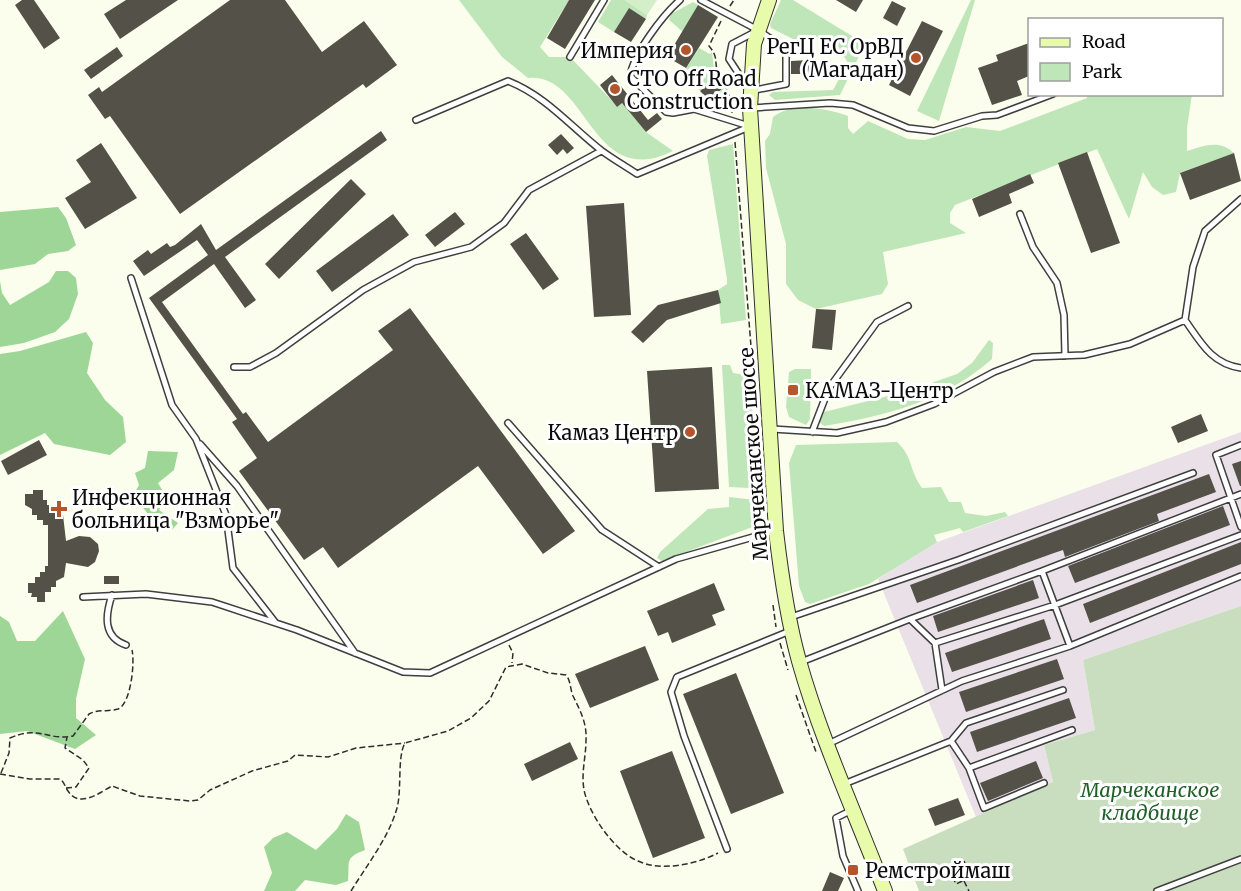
<svg xmlns="http://www.w3.org/2000/svg" width="1241" height="891" viewBox="0 0 1241 891" font-family="Merriweather,serif">
  <style>
    .industrial { fill: #eae0e8 }
    .green { fill: #bfe6b8 }
    .forest { fill: #9ed698 }
    .cemetery { fill: #c9debf }
    .pitch { fill: #d4eec9 }
    .building { fill: #545149 }
    .lines { fill: none; stroke-linecap: round; stroke-linejoin: round }
    .lane-casing { stroke: #3f3f3f; stroke-width: 8 }
    .secondary-casing { stroke: #2e2e2e; stroke-width: 16 }
    .path { stroke: #2e2e2e; stroke-width: 1.5; stroke-dasharray: 6 3; stroke-linecap: butt }
    .lane { stroke: #fff; stroke-width: 5 }
    .secondary { stroke: #e7fbaa; stroke-width: 14 }
    .poi-dot { fill: #b4552c; stroke: #fff; stroke-width: 2 }
    .labels { text-anchor: middle; dominant-baseline: central; stroke-width: 6; stroke-linejoin: round; paint-order: stroke }
    .poi-label { font-size: 20px; fill: #0c0c0c; stroke: #fff; text-anchor: start }
    .street-label { font-size: 20px; fill: #0c0c0c; stroke: #fff }
    .park-label { font-size: 20px; font-style: italic; fill: #205f29; stroke: #fff }
  </style>
  <rect width="100%" height="100%" fill="#fbfeec"/>
  <!-- industrial -->
  <path class="industrial" d="M1241,432V606L1083,660L1095,730L1044,745L1053,782L976,817L878,579L929,545Z"/>
  <!-- green -->
  <path class="green" d="M459,0H569L540,47L549,57H570L617,106L622,103L646,132L673,151C591,192 588,72 528,78L502,57Z
    M611,0H625L647,15L646,19L629,8L614,32L598,22Z
    M781,0H793L865,44L840,95L775,100L769,95L773,92L833,90L848,63L834,40L793,39L771,28L770,24Z
    M971,0H975L939,121L917,111Z
    M693,2L698,5L683,32L669,20L671,14Z
    M699,48L710,54L712,52L715,77L700,91L696,86L683,83L686,68Z
    M724,87L726,109L717,111L709,100Z
    M1192,94L1187,128V151C1204,146 1219,139 1234,153L1180,173L1176,192L1163,195L1152,187L1143,172L1129,219L1097,149L955,205L950,213V223L966,233L883,252L888,284L882,294L816,309L798,300L786,284V244L766,168L765,141L770,134L773,117C792,102 826,108 848,116V128L853,134L868,121L908,139L925,140L966,127L1000,131L1087,98V95Z
    M733,144L746,320L721,324L718,290L727,284V279L707,156L709,150Z
    M989,340L993,343L992,359C945,401 885,416 824,426L819,422L824,412L908,391L957,374L972,363Z
    M722,365H730L733,373L751,376L755,480L749,488L729,487Z
    M795,369H811L810,419L806,425L789,417L786,407L789,372Z
    M897,442C914,458 908,468 922,488L941,487L949,502H961L965,513L986,516L1005,512L1008,516L963,532L960,528L934,535L937,542L869,584L810,604L805,602L799,586L789,463L796,445Z
    M729,497L755,500L758,521L755,526L662,561L657,558L660,552L708,509L729,507Z"/>
  <!-- forest -->
  <path class="forest" d="M58,207L66,218L76,245L68,251L48,254L35,264L0,270V212Z
    M56,271H68L76,278L78,294L69,319L55,332L24,343L0,347V281L2,293L10,305L49,282Z
    M86,332L93,343L87,373L105,400L123,417L126,442L110,455L54,444L45,433L0,455V354L20,351Z
    M148,451L178,452L174,470L158,483L167,498L159,510L178,523L172,530L155,522L133,496L139,485L135,473L145,468Z
    M63,611L85,659L76,699V718L96,735L75,749L27,731L0,734V616L9,622L17,641H35Z
    M346,814L359,822L365,850C344,858 350,861 348,881L336,885L305,880L295,891H264L272,873L264,847L273,838L287,832L316,850L337,829Z"/>
  <!-- cemetery -->
  <path class="cemetery" d="M1241,606V891H919L903,849L1053,782L1044,745L1095,730L1083,660Z"/>
  <!-- pitch -->
  <path class="pitch" d="M625,0H657L647,15Z"/>
  <!-- building -->
  <path class="building" d="M22,0H34L60,38L44,49L15,5Z
    M126,0H178L120,39L104,14Z
    M230,0H285L322,52L364,21L397,65L366,88L363,84L180,214L110,116L105,119L88,95L99,87L102,92Z
    M569,0H595L565,49L547,38Z
    M836,0H863L856,12Z
    M892,1L906,8L897,26L883,18Z
    M698,5L718,17L686,68L667,57Z
    M629,8L646,19L631,42L614,32Z
    M922,21L943,31L910,96L889,85Z
    M1029,43V76L1017,81L1022,95L992,105L978,68L998,61L996,55Z
    M117,47L123,56L91,79L84,70Z
    M810,60L811,74H791V61Z
    M612,75L648,120L657,113L662,119L646,132L622,103L617,107L600,85Z
    M715,77L724,87L709,100L700,91Z
    M381,131L387,140L225,257L256,300L245,308L214,264L162,302L243,414L246,412L268,442L393,350L378,331L410,308L575,531L543,554L478,466L338,568L323,547L304,560L239,471L257,458L232,422L237,419L149,298L208,255L197,240L144,276L133,261L148,250L151,254L167,243L170,247L175,245L201,224L216,250Z
    M561,134L574,148L567,154L563,149L557,155L548,145Z
    M101,143L137,198L85,229L65,198L91,182L76,160Z
    M1087,152L1120,243L1091,253L1058,163Z
    M1234,153L1241,181L1190,200L1180,173Z
    M1030,174L1034,183L1009,194L1012,203L979,217L972,199Z
    M351,179L366,194L279,279L265,264Z
    M624,203L631,315L594,317L586,206Z
    M455,212L465,224L435,247L425,235Z
    M393,214L409,235L332,292L316,271Z
    M526,233L559,279L543,290L510,244Z
    M718,290L721,303L667,320L643,343L631,332L658,305Z
    M816,309L836,310L832,350L812,348Z
    M712,367L719,489L655,492L647,371Z
    M1201,414L1208,431L1178,443L1171,427Z
    M39,440L47,455L8,475L1,461Z
    M1241,461V486H1240L1232,464Z
    M1209,474L1216,492L1157,514L1159,521L1065,557L1063,550L1054,553L917,603L910,585Z
    M33,490H43V500H47V505H52V510H57V515H63L66,541L79,536L90,537L98,544L99,551L95,562L88,567L66,563L64,577L56,581V587H51V592H45V602H37V597H31L32,593H28V583H35V577H40V572H45V566H48V525H43V520H37V515H32V509L25,505V494H33Z
    M1223,506L1230,525L1075,583L1068,566Z
    M1241,542V564L1090,623L1083,604Z
    M104,576H119V584H104Z
    M1033,580L1039,598L938,632L933,616Z
    M714,583L725,610L712,615L716,625L672,643L668,632L658,636L647,611Z
    M1044,619L1051,639L952,672L945,653Z
    M645,646L659,680L590,708L575,674Z
    M1057,659L1064,679L966,712L959,692Z
    M736,673L784,793L731,814L683,694Z
    M1069,698L1076,718L977,752L970,732Z
    M570,742L578,759L532,781L524,764Z
    M672,751L705,838L653,858L620,771Z
    M1036,761L1043,778L988,801L980,783Z
    M958,798L965,815L935,826L928,809Z
    M830,872L844,878L838,891H822Z"/>
  <g class="lines">
    <defs>
      <path id="lane" d="M680,0C662,16 634,53 630,76L666,112L673,113L694,109L749,126
        M701,0L758,30L786,49V84L750,91L729,59L732,44L755,32
        M570,57L604,0
        M752,108L830,103L853,105L908,128L934,131L982,116L997,115L1053,94
        M416,120L508,81C546,96 570,126 602,151C613,159 625,166 637,174L749,127
        M1020,214L1033,247L1057,283L1064,315L1065,356
        M131,278L172,405L196,439L226,515L233,568L275,622
        M1185,320C1201,343 1212,364 1241,368
        M234,367H250L276,353L363,290L414,262L471,247L504,223L529,190L601,151
        M508,423L602,530L659,567
        M772,429L837,433L886,422L934,404L994,372L1033,357L1084,355L1130,344L1185,320L1193,267L1205,231L1241,199
        M812,432L829,388L877,322L908,306
        M200,444L237,486L355,653
        M1241,445L1216,455L1241,527
        M112,595C105,616 103,637 126,645
        M83,597L146,594L212,602L297,630L403,672L430,673L676,559L774,531
        M791,617L958,560L1193,473
        M910,619L1042,571
        M935,643L942,690
        M1070,646L1042,571L1241,494
        M801,662L910,619L935,643L1055,605L1241,535
        M951,741L966,723L1063,690
        M828,744L962,681L1070,646L1241,576
        M969,768L984,808L1044,783
        M844,784L951,741L969,768L1072,730
        M852,810L836,818L843,856L858,891
        M727,849L684,736L671,692L677,677L790,631
        M1157,891L1241,859"/>
      <path id="secondary" d="M769,0L754,44L750,108L776,531C781,574 787,618 799,661C821,739 856,815 885,891"/>
    </defs>
    <!-- lane casing -->
    <use href="#lane" class="lane-casing"/>
    <!-- secondary casing -->
    <use href="#secondary" class="secondary-casing"/>
    <!-- path -->
    <path class="path" d="M730,6L734,0
      M721,21L709,46C720,59 713,63 719,76C728,93 730,92 732,113
      M735,142L754,385
      M761,506L762,526
      M764,542L766,558
      M773,605L776,627
      M780,643L788,670
      M509,645L513,653L512,663
      M796,695L816,752
      M1,773L9,753L10,738C40,725 47,741 73,736L89,714C98,709 109,712 118,709C131,704 135,662 132,650
      M0,774L30,779H60C65,783 65,787 68,791C80,809 100,792 112,786L140,796L190,801L198,800L210,790L252,771L288,761L295,755L328,757L356,748L405,743
      M66,788L76,787L89,768L83,760L65,748L67,737
      M964,861L971,877L956,884L948,868Z
      M964,881L969,891
      M351,891C367,865 389,837 397,808C402,790 397,757 405,743L448,731L471,718L489,701L506,667L522,664L548,673L566,675C571,681 570,689 573,696C580,710 587,723 586,740C586,757 581,772 584,790C589,814 614,851 638,861C661,872 697,864 718,853"/>
    <!-- lane -->
    <use href="#lane" class="lane"/>
    <!-- secondary -->
    <use href="#secondary" class="secondary"/>
  </g>
  <!-- markers -->
  <g class="poi-dot">
    <circle cx="686" cy="50" r="6"/>
    <circle cx="916" cy="58" r="6"/>
    <circle cx="615" cy="89" r="6"/>
    <rect x="787" y="384" width="12" height="12" rx="3"/>
    <circle cx="690" cy="432" r="6"/>
    <path d="M56 500h6v6h6v6h-6v6h-6v-6h-6v-6h6z"/>
    <rect x="847" y="864" width="12" height="12" rx="3"/>
  </g>
  <g class="labels">
    <!-- poi labels -->
    <g class="poi-label">
      <text x="904" y="46" text-anchor="end">РегЦ ЕС ОрВД<tspan x="904" dy="23">(Магадан)</tspan></text>
      <text x="674" y="50" text-anchor="end">Империя</text>
      <text x="627" y="78">СТО Off Road<tspan x="627" dy="23">Construction</tspan></text>
      <text x="805" y="390">КАМАЗ-Центр</text>
      <text x="678" y="432" text-anchor="end">Камаз Центр</text>
      <text x="72" y="497">Инфекционная<tspan x="72" dy="23">больница "Взморье"</tspan></text>
      <text x="865" y="870">Ремстроймаш</text>
    </g>
    <!-- street labels -->
    <g class="street-label">
      <text transform="translate(753 454) rotate(-94)">Марчеканское шоссе</text>
    </g>
    <!-- park labels -->
    <g class="park-label">
      <text x="1150" y="789">Марчеканское<tspan x="1150" dy="23">кладбище</tspan></text>
    </g>
  </g>
  <!-- legend -->
  <rect x="1028" y="18" width="195" height="78" fill="#ffffff" stroke="#9e9e9e" stroke-width="1.5"/>
  <rect x="1040" y="38" width="30" height="9" fill="#e7fbaa" stroke="#9e9e9e" stroke-width="1.5"/>
  <text x="1082" y="48" font-size="18" fill="#0c0c0c">Road</text>
  <rect x="1040" y="63" width="30" height="18" fill="#bfe6b8" stroke="#9e9e9e" stroke-width="1.5"/>
  <text x="1082" y="78" font-size="18" fill="#0c0c0c">Park</text>
</svg>
